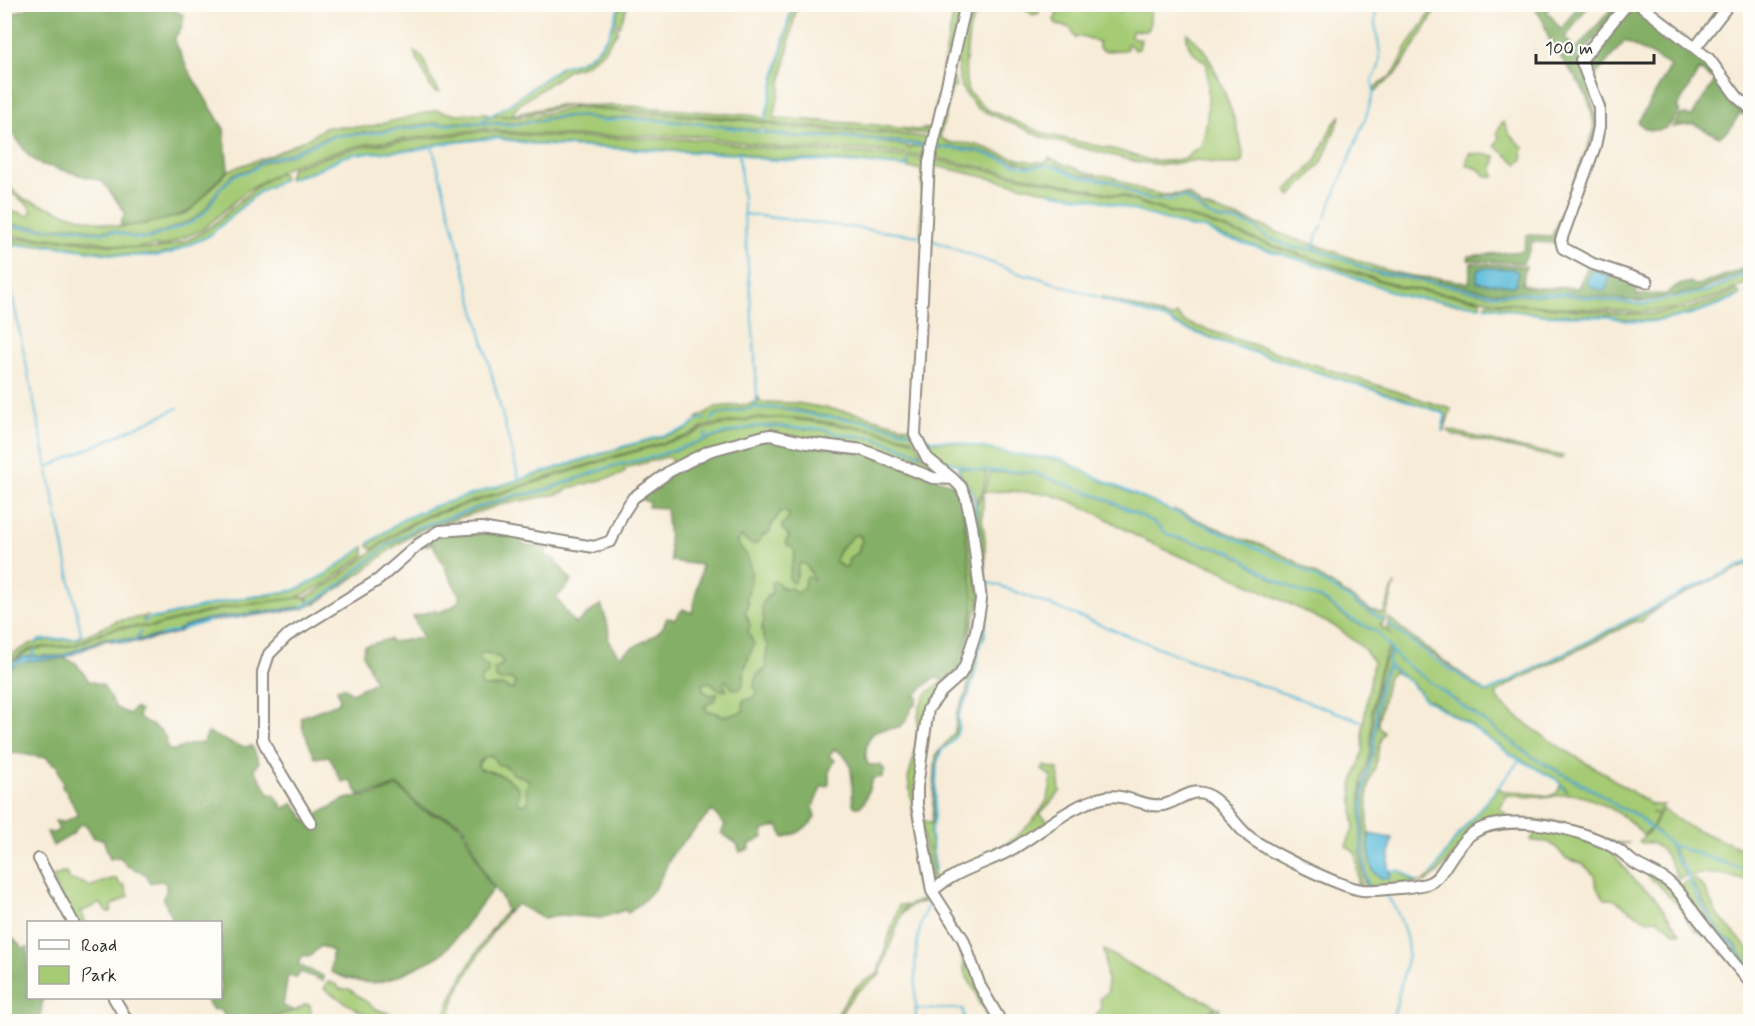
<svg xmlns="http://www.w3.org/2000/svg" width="1755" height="1026" viewBox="0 0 1755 1026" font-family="Mynerve,sans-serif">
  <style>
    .green { fill: #a5cb75; stroke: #687b50; stroke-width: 1.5 }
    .forest { fill: #84af66; stroke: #586d48; stroke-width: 1.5; fill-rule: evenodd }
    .water { fill: #5cbbda; stroke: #447382; stroke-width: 1.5 }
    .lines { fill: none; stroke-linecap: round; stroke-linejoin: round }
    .stream { stroke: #5cbbda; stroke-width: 2 }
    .minor-casing { stroke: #918c82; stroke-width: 14 }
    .minor { stroke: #fff; stroke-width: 10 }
  </style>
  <rect width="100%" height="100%" fill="#fdfcf7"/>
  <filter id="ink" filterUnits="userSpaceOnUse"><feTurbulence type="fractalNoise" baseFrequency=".0167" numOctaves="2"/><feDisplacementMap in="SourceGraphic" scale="12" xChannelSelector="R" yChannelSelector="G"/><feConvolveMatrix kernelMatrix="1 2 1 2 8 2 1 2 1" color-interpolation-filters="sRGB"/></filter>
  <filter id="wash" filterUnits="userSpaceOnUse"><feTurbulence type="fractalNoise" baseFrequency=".008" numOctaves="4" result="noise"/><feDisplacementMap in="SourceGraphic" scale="24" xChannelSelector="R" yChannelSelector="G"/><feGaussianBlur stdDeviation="1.35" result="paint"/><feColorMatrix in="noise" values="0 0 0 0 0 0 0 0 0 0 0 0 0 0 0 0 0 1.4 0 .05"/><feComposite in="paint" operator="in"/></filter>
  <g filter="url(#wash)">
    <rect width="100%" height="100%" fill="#f7ecd8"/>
    <!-- green -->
    <path class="green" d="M1437,4L1438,5L1428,24L1397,73L1375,91L1374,88L1391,76L1398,66L1407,47Z
      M621,5H628L619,27L615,20Z
      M793,5H797L774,118L867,124L916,130L931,128L943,76L942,71L955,5H963L931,134L783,125L752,120L633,110V106L756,116L765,119Z
      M969,5H988L990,6L977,10C976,18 969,25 969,33C967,50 963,72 968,91L986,109L1048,135L1117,150L1148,160L1169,161L1187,158L1191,152L1201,146C1210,119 1208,92 1207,64C1197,56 1185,48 1187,33C1193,38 1199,44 1204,50C1215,66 1248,145 1242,162L1239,164H1218L1198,160L1163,165L1138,162L1047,139L978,109L964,92L960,83L956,54Z
      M1013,5H1037L1039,13L1033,15L1020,6L1018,7Z
      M1061,5H1091L1104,7L1106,5H1114L1112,9L1121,12L1126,5H1129L1151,10L1149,29L1146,31H1132L1131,37L1141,39L1139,49L1135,50L1129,44H1127V49L1124,50L1104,51L1099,48V42L1082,36L1075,38L1071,28L1057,25L1054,20L1057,15L1056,10L1059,9Z
      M614,23L618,31L603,52L586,65L569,70L519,105L511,115L559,105L631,106L630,111C611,111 592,106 573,106C545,107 522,119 493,115C516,101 536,83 559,69C564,65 571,65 577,63C597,57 606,42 614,23Z
      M414,52L423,57L430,77L440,92H435L431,88Z
      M952,74L956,87L952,88L940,136C949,147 964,141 976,145C1000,152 1020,163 1046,162L1049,158L1090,174L1110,176L1144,191L1164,195L1188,194L1202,206L1253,222L1291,238L1313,244V249L1293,247L1266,236L1255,226L1240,220L1219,218L1210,215L1184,195L1152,199L1136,194L1114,181L1076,174L1057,165H1028L975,149L935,146Z
      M574,108L752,121L783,127L896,134L931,138V145L843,135L798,136L767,132L763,128L755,130L701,123L629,117L602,119L582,115L561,116L515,123L481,122L491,116L525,117Z
      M437,110L453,114L486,113L489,115L480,122L434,123L378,131L335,135L316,141L292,152L261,161L252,168L234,174L218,189L205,210L192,220L149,237H135L113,230L95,231L76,226L52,228L5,224V212H18L27,216L32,212L28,205L5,188V184L24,199L74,216L120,227L145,224L179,216L189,212L229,170L272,155L311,137L325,127H368Z
      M1341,115L1322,162L1291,196L1286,191L1316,161L1332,126Z
      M581,117L602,121L629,119L700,124L798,138L843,137L908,146L909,149L912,146L930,147L926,156L863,150L783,148L697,136H576L522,133L485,129L367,144L344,149L290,166L249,189L203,229L167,245L134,248L87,240L5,236L4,227L52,230L76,228L95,233L113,232L135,238L149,239L193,222L206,211L220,190L235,175L253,170L262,163L293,154L335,136L378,133L434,125L478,124L515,125L562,118Z
      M1504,122L1509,134L1524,148L1522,152L1523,159L1518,164L1495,146L1499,137L1497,132L1501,124Z
      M485,131L522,135L576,138L696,139L783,150L863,153L922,158L925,159L921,235L922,172L919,169L908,168L909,162L908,161L905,167C875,163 846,161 817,160C794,159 758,162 739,151L732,153L540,144L495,137L441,143L418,149L355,154L343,157L313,172L288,178L291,168L345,151L367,146Z
      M935,147L978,152L1022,166L1035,167L1047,165L1060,168L1075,176L1115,183L1135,195L1152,200H1167L1184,197L1206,214L1219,220L1239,222L1254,227L1266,237L1293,248L1314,250L1335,256L1371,272L1492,295H1565L1612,302L1644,304L1709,291L1750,273V282C1711,300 1680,311 1637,312L1516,304L1402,287L1277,247L1205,221L1154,207L1124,196L936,158Z
      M1469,153L1496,156L1493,168L1494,177L1484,175L1479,169L1466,165Z
      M935,160L1123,197L1154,208L1205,222L1277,248L1402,288L1480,300L1481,305L1455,304L1403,296L1335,270L1221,236L1204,228H1194L1099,200L1050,192L936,166L934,167L932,166Z
      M280,173L283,174L284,179L257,193L209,236L171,252L158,255H124L54,245L5,244V239H8C34,239 61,238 86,242C132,248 160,258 203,232C231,214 249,186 280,173Z
      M1315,244C1355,259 1397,279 1440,278L1439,282L1370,270L1316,248Z
      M1737,290L1740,294C1702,312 1651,329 1610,316L1541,314L1485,305L1488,302L1626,314H1651L1690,308L1712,301Z
      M1102,297L1172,318L1177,314L1184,322L1451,409L1444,431H1443L1447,416L1445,413C1356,382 1265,358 1177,325L1171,321L1101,299Z
      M758,397L761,402L796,403L860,414L905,427H914V432L863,420L819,415L791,408L756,407Z
      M754,402L753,407L716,414L710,420L717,415L754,408L780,409L819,416L863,421L914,433L913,439L867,428L797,418H754L706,426L687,436L615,456L426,516L408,525L373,549L368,545L402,520L432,507L625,447L686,430L699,419L705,420L697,418L716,407L750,404Z
      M784,418L867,429L916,441L922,454L873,437L837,434L825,429H800L776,425L757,426L705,439L706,433L703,440L652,457L612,466L539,491L516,495L492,502L416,528L388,544L333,590L312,603L306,597C350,576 382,536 427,517L616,457L687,437L707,428L754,419Z
      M757,427L825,430L837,435L872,438L924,456L945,474L674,467L670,458L667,457L625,468V472L620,475L566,489V491L558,494L500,505L419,531L392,548L365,570L314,605L313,604L334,591L389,545L417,529L517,496L539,493L612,467L652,458L723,435Z
      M1449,430L1508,445L1563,456L1561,459L1454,435L1448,431Z
      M918,434L932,441L952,442L1036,458L1062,460L1103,481L1236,539L1173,509L1245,540L1259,544L1293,560L1369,609L1383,614L1395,583L1385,620L1354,603L1384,621L1382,625L1379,624L1383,627V631L1385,629L1393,636L1387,628L1389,618L1409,635L1484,690L1389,625L1434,659L1486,693L1740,566L1747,565C1716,579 1664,598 1641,622L1636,621L1508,685L1496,694C1499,711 1587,765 1607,774L1608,776L1652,805H1664L1657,814L1651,812L1657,815L1652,828L1634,813L1619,807L1598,792L1537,759L1398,658L1377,631L1351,619L1323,599L1297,590L1276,580L1233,552L1169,535L1153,521L1105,498L1033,472L977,470L925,455V443L919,440Z
      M959,467L987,472L982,493L975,503L974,493L960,475Z
      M990,472L1033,473L1104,499L1152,522L1169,536L1232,553L1276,581L1297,591L1322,600L1350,620L1377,632L1389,646L1378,675L1372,711L1371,753L1363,777L1361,792V887L1356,884L1358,882L1356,854L1346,846L1354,827L1352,785L1363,752V726L1373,662L1364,649L1338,628L1216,568L1179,556L1136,536L1104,517L1070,501L1049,494L1011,491L984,492Z
      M952,484L962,491L979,601L962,667L934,697L915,785L928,893L921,870L908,778L916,749L919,707L927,693L952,674L957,668L971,623L973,607L963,506Z
      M984,493L982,518L985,539V579C981,554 982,529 976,505Z
      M974,507L977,522L984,611V636L979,644L974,673L968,694L957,716L959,726L957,734L950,743L941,749L937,762L934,817L930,833L934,879L941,880C981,860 1025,841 1047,800C1050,793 1050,784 1052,777L1042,770L1044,766L1058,769L1060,792L1040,814L1048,821L1021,840L932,889L921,819L930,823L932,820L936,755L955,732L957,713L966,694L971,670L966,666L980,616L971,509Z
      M780,512H787L790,517L783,525C787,531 794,545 795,553C797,563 790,561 797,577L798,566L801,563L805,564L815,577L813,580L805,579L804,588L797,594C788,589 780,584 771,583L772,593L767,596L764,621L768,646L765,662L767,668L757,674L754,686L757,691L756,696C749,700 748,707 742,712C737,716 728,714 722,716L718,713L707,712L705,705L717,694L710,695L703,691L702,684L710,682L717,689L725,680L729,684L745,678L744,670L753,645L748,632L749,619L745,613C747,606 745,600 747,593C750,581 754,567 746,555C744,550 739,548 737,543L740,536L748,542L759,541L762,536L770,532L771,526Z
      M854,535H860L862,541L859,547V552L848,567H842L835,560L840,549Z
      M364,547V555L325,584L296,598L225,607L153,626L119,627L104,631L74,645L32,648L5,663V658L32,643L35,644L38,641L77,639L117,621L147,616L143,620L144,622L149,618H160L221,602L295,591L328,573Z
      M304,597L310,604L301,607L216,618L185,626L172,633L138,640L141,631L134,640L106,638L61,656H34V650L31,656L20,658L5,669V665L32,649L74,646L105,632L119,628L153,627L225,608Z
      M1390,649L1392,651L1388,661V666C1376,680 1375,723 1374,741C1372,756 1367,768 1365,782C1360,807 1360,862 1367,887L1369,886L1366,876C1365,846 1361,814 1366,784C1368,770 1374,758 1375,743C1377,724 1377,681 1389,667L1402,676L1393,672L1388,678L1378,722L1379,728L1384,732C1377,743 1379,754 1375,767C1373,773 1370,778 1369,784C1367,800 1366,866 1376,875L1389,879L1391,876L1388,869L1391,872L1398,870C1406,874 1413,885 1422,882C1433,877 1437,867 1443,858C1458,831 1479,811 1498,788L1504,791L1550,796L1557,793L1560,786L1567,791L1557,779L1511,754L1469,724L1425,698L1411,682L1390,666L1388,663L1393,652L1398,659L1536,760L1597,793L1619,808L1634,814L1651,828L1643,835C1627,815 1597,798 1571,794C1564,793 1556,797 1548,797C1534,798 1520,796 1506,795L1500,809L1511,819L1561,822L1615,843H1630L1614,845L1562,825L1477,829L1438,873L1426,882L1366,888L1364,883L1361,835L1362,791L1372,752L1373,711L1380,673Z
      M483,653H488L502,659L503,664L494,669L497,679H511L515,682L514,690L500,686L483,687L480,682L487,666L480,661L479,656Z
      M487,756H493L497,764L505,766L514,774L528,779L529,783L526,791L528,795V803L523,805L517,803V786C504,778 495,771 480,769L478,766L481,760Z
      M1663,809L1687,826L1750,852V871L1670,844L1653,828L1658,816Z
      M1543,826L1580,835L1613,853L1635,882L1653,895L1680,933H1676L1658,919L1646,920L1613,899H1605C1598,893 1595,884 1594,875L1583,864L1565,858L1556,847L1548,842L1532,841L1531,839Z
      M1652,829L1669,844L1674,858L1687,876L1677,879C1673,864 1660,839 1642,843L1639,841Z
      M1671,845L1750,872V883C1726,874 1714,871 1688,876C1684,865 1676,857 1671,845Z
      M65,872L70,880L84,883L89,887L111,879H117L120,884L124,885L129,896L112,905L111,912H107L100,903L81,912L86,922H75L51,878Z
      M1647,873L1665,883L1710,938L1694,930L1687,921L1685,914L1673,900L1657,883L1648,877Z
      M1694,878L1705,889L1716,913L1750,950V967L1734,943L1722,935L1690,879Z
      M1689,880C1697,898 1707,918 1719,934C1731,950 1750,954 1750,979L1724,951L1680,886Z
      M932,896L960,935L982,996L999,1021L979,1003L976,992L965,974L959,941L947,920L931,901L932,899L911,906L902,914L906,906Z
      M899,905H905L879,976L857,992L847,1004L836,1021H834C843,1002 855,982 877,975Z
      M506,911C505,919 498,924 493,931C482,949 448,1001 450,1021H444C447,995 488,932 506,911Z
      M1104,950L1163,983L1209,1002L1215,1007L1197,1021H1093L1101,1008L1100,998L1108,992Z
      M328,982L335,984L340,989H349L376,1009L390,1014L399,1021C369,1022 349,1004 324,989Z
      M306,1004L310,1005L311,1013L308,1021H270L269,1018L295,1011Z
      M1216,1008H1220L1216,1021H1200Z"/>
    <!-- forest -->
    <path class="forest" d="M27,5H172L175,11L184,15L182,27L174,39L188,70L224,129L228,169C217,180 208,193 197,204C182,219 141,226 120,226L125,212L102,181L40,164L29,156L9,128L5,131V16L28,8Z
      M1534,5H1552L1547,11L1561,29L1579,5H1589L1565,38L1576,49L1615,5H1623L1579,57L1592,97L1597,127L1558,243L1531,242L1530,249L1523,263L1468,260L1469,256L1523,251L1527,235L1552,236L1594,131C1593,89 1571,76 1551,43C1547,36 1546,28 1543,21C1540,16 1536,10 1534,5Z
      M1632,7L1693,50L1715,75L1712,78L1699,70L1677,108L1680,111L1667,128C1654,131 1647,133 1638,122L1671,66L1625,41L1593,78L1586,60Z
      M1717,78L1750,112V118L1740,113L1730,129L1719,137L1694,124L1672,127L1680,115L1686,114L1691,117Z
      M1471,263L1526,266L1522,284C1540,292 1560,285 1578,288L1589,263L1650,286L1647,291L1637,289L1636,295L1666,294L1676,286L1690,282L1695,285L1702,284L1750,266V270L1699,291L1645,301L1622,300L1564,293L1536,294L1491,292L1439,282L1440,278L1469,283Z
      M759,438L862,452L952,484L962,503L974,601L971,623L958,665L954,672L944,680L934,678L914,696L918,697L915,706H912C910,712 908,719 904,723C897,731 885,728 877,731C866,736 863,757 869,765H880L885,770L882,777L873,778L864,803L859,807H855L853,804C850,782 858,760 834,749L829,756L835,760L829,772V784L827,786L821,787L813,807L815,817L810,824L799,832L784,838L778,826L762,831L764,837L750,844V849L740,852L737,844L721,833L725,825L712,811L673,853L656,887L642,902L628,913L625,910L601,918L560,915L544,919L517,904L507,913L503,900L487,878L465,828C453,814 436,817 421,807C411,800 407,790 396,785L382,791L359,795L350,780L342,782L329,756L315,758L303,729L301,717L338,703L340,699L337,689L344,687L352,693L375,682L363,654L364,646L389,639L392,642L423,638L413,617L435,610L436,613L450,608L459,601V595L432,543L426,546H419L449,531L522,536L521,544L547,549L545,557L553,558L572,581L556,598L575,624L601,604C604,615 611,628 608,640L619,656C631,647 655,638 663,627C665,624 665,621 667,618L675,619L683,609L692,613L701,571V565L671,561L666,508L648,507L649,502L636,498L688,463ZM780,512H787L790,517L782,525V528L789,536L786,541L787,545L792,547L795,553L789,578L792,583L795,582L798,566L801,563L805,564L814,578L813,580L809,577L805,579L804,588L797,593L791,588H783L775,581L771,583L772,593L763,602L762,608L764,621L762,626L763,638L768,646L765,662L767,668L755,679L754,686L757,691L756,696L751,699L743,700V711C736,715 730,714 722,716L714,712H707L705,706L716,699L717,694L710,695L703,691L702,684L710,682C715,687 719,692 727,690L723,684L725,680L733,689L739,690L743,685L744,670L754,644L748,632L750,625L745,613L749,603L746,600L751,582V571L746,554L737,543L740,536L751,544H756L762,536L770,532L771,526ZM854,535H860L862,541L859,547V552L849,558L847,567H842L835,560L840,549ZM483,653H488L502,659L503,664L494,669L497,679L500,681L511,679L515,682L514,690L508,689L505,686L483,687L480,682L481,679L488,673C490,666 485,665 480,661L479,656ZM487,756H493L497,764L505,766L514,774L528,779L529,783L525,789L528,795V803L523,805L517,803C517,799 519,796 519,793C520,780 489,770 480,769L478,766L481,760Z
      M64,658L76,663L89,681L103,685L116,708L129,714L135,708L140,711L138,717L161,731L166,738L168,750H175L192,744L203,743L208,733C221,737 239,750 252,746L259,762L254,769L270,795L274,794L284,809L293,803L313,829L315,825L311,818L345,799L377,794L396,787C407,791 411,802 421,809C435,818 452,815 463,829L486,879L493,889C477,909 461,933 444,952C438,958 427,962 419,966C383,984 371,990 331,972L332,951L321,946L309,957L303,955L298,965L323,976V981L300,972L297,978L288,975L283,1006L295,1011L269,1017L270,1021H226L223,1013L217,1009L213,1010L205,998H220V922H173L163,897L166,893V884L162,881L149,883L146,874L127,866L120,857L110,859L103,839L94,838L87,826L83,824L79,825L73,834L53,846L47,832L54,833L59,829L55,821L63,822L78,815L66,790L63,789L62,785L63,783L56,764H53L46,757C32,758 19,750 5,755V673C21,654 41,662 64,658Z
      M4,929L23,949L28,947V998H43L40,1019L43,1021H5Z"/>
    <!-- water -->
    <path class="water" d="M1482,268L1513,269L1518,273L1516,284L1513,286L1477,282V271Z
      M1592,270L1610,276L1606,289L1603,291L1590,286L1587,282Z
      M310,604L311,605L303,609L205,622L186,628L177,633L145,641L125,643L106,640L64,658L18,662L5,673V669L23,657L61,656L106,638L138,640L172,633L185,626L208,619L301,607Z
      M1369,834L1392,838L1388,869L1391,876L1389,879C1365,879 1370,851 1369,834Z"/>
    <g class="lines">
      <!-- stream -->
      <path class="stream" d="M664,6L666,4
        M765,119L792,4
        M478,123L510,104L560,67L578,62L595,52L609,34L620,4
        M430,146L433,149L519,479
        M936,147L978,151L1022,166L1035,167L1047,165L1060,168L1075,176L1115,182L1135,195L1152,200H1167L1185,197L1207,214L1219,219L1239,222L1254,227L1266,236L1293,248L1314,249L1335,256L1371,271L1492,294H1565L1612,301L1644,304L1708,291L1750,272
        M289,179L313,172L343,157L355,154L418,150L441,144L495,138L540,145L732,154L739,152
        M1050,193L1099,200L1194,228H1204L1221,237L1335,270L1403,296L1479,306
        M744,213L739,152C756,163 791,160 812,161C843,162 874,163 905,167H907L908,161
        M1325,218L1364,122L1374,91L1372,79C1387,62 1377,43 1375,24C1375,17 1376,11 1377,4
        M4,226L52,229L76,228L95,233L113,231L135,238H149L193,222L206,211L219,189L235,175L253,170L261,162L292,153L335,136L378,133L434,125L478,123L515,125L561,117L581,116L602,121L629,119L700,124L798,137H843L930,146
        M929,239L1026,276L1030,275L1170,321L1176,326C1265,358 1356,383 1445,414L1442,431
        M4,245L54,246L124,256H158L171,253L209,236L258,193L282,180
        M1314,249L1316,237L1323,225
        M4,255L81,633L77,638L39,640L35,643
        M1745,293L1750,290
        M1485,306L1542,315L1611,317C1649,331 1704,312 1739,296
        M754,408L757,396L755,357L744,214L920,236
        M711,420L716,415L754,408H780L819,416L863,421L910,432
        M921,436L932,440L952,441L1012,454L1062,459L1089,474L1295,565L1383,620
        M703,441L707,433
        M934,458L977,470L1033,472L1104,498L1153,522L1169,535L1232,552L1276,580L1297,591L1323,599L1351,619L1377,632L1398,658L1469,711L1537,760L1597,792L1619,808L1634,814L1670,844L1750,872
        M958,466L959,476L973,493L979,537
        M48,467L178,408
        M369,543L402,520L432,507L625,446L686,429L699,419H704
        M1748,562L1750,571
        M984,582L998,585L1193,661L1361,721
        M302,607L334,590L388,545L416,528L492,503L516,495L539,492L612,466L652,457L722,434L757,426L825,429L837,434L873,437L920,454
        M144,621L149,618L160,617L231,600L295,590L328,573L362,548
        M1389,624L1434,659L1486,692L1494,689L1677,595L1750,561
        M181,630L210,621
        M161,635L176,631
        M135,641L141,632
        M1393,651L1388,660L1389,666L1410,682L1424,699L1469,725L1511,755L1557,780L1564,790
        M32,656L35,650
        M14,664L28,659
        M1670,844L1675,858L1684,868L1696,895L1721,935L1733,944L1750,968
        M1388,868L1392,871H1402L1416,882
        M935,870L931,833L935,817L937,763L942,750L951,743L957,734L959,726L958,716L969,694L975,673L980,644L985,636L987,602L980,549
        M1433,874C1456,830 1492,799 1520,759
        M1368,887C1361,861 1361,811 1365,784C1367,770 1373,758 1374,743C1376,723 1376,681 1389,666
        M1384,893C1398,907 1408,935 1408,954L1393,1019L1400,1022
        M916,1009H963L964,1022
        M916,1022C916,981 910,936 931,899"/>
    </g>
  </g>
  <g filter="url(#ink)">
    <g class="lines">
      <defs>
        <path id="minor" d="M966,4L929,162L915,435L927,458L953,479L961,487L966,498L972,526L981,600L976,631L965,666L960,675L941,692L928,709L917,787V805L932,891L963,939L980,986L1001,1022
          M1627,4L1581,60L1599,107V127L1595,146L1561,240L1563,248L1593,264L1647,282
          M1639,4L1709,59L1738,98L1750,108
          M1695,48L1729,4
          M311,823L271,757L263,740V672L269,654L287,636L378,580L419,544L440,531L481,528L594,547L611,541L622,515L633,498L670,471L709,451L764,436L771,435L807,443L863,450L933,478L953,479
          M39,859L73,922
          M932,891C938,886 945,881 952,877C970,866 991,861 1009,851C1041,833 1069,804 1106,797C1126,793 1144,808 1163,805C1179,802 1191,786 1208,795C1224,804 1232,821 1245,833C1261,849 1340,887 1362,890C1374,891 1419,887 1429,883C1433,881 1438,877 1440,874C1450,861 1456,846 1470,835C1504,809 1585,829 1618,850C1623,853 1628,858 1633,862C1645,870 1660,874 1671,884C1683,894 1691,910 1701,922C1717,943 1733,962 1750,982
          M114,998L128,1022"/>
      </defs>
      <!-- minor casing -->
      <use href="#minor" class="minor-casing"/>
      <!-- minor -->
      <use href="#minor" class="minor"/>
    </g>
  </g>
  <!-- margin -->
  <rect width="1755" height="1026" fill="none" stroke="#fdfcf7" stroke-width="24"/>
  <!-- legend -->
  <rect x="27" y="921" width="195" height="78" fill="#fdfcf7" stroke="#a9a8a5" stroke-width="1.5"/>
  <rect x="39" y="940" width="30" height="9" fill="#ffffff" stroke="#a9a8a5" stroke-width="1.5"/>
  <text x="81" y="951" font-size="18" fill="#2b2b2b">Road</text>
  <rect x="39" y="966" width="30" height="18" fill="#a5cb75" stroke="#a9a8a5" stroke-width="1.5"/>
  <text x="81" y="981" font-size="18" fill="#2b2b2b">Park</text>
  <!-- scale -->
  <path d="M1536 54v9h118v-9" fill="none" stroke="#2b2b2b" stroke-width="3"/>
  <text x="1545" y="54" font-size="18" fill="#2b2b2b" stroke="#fdfcf7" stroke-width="4.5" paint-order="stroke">100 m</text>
</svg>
